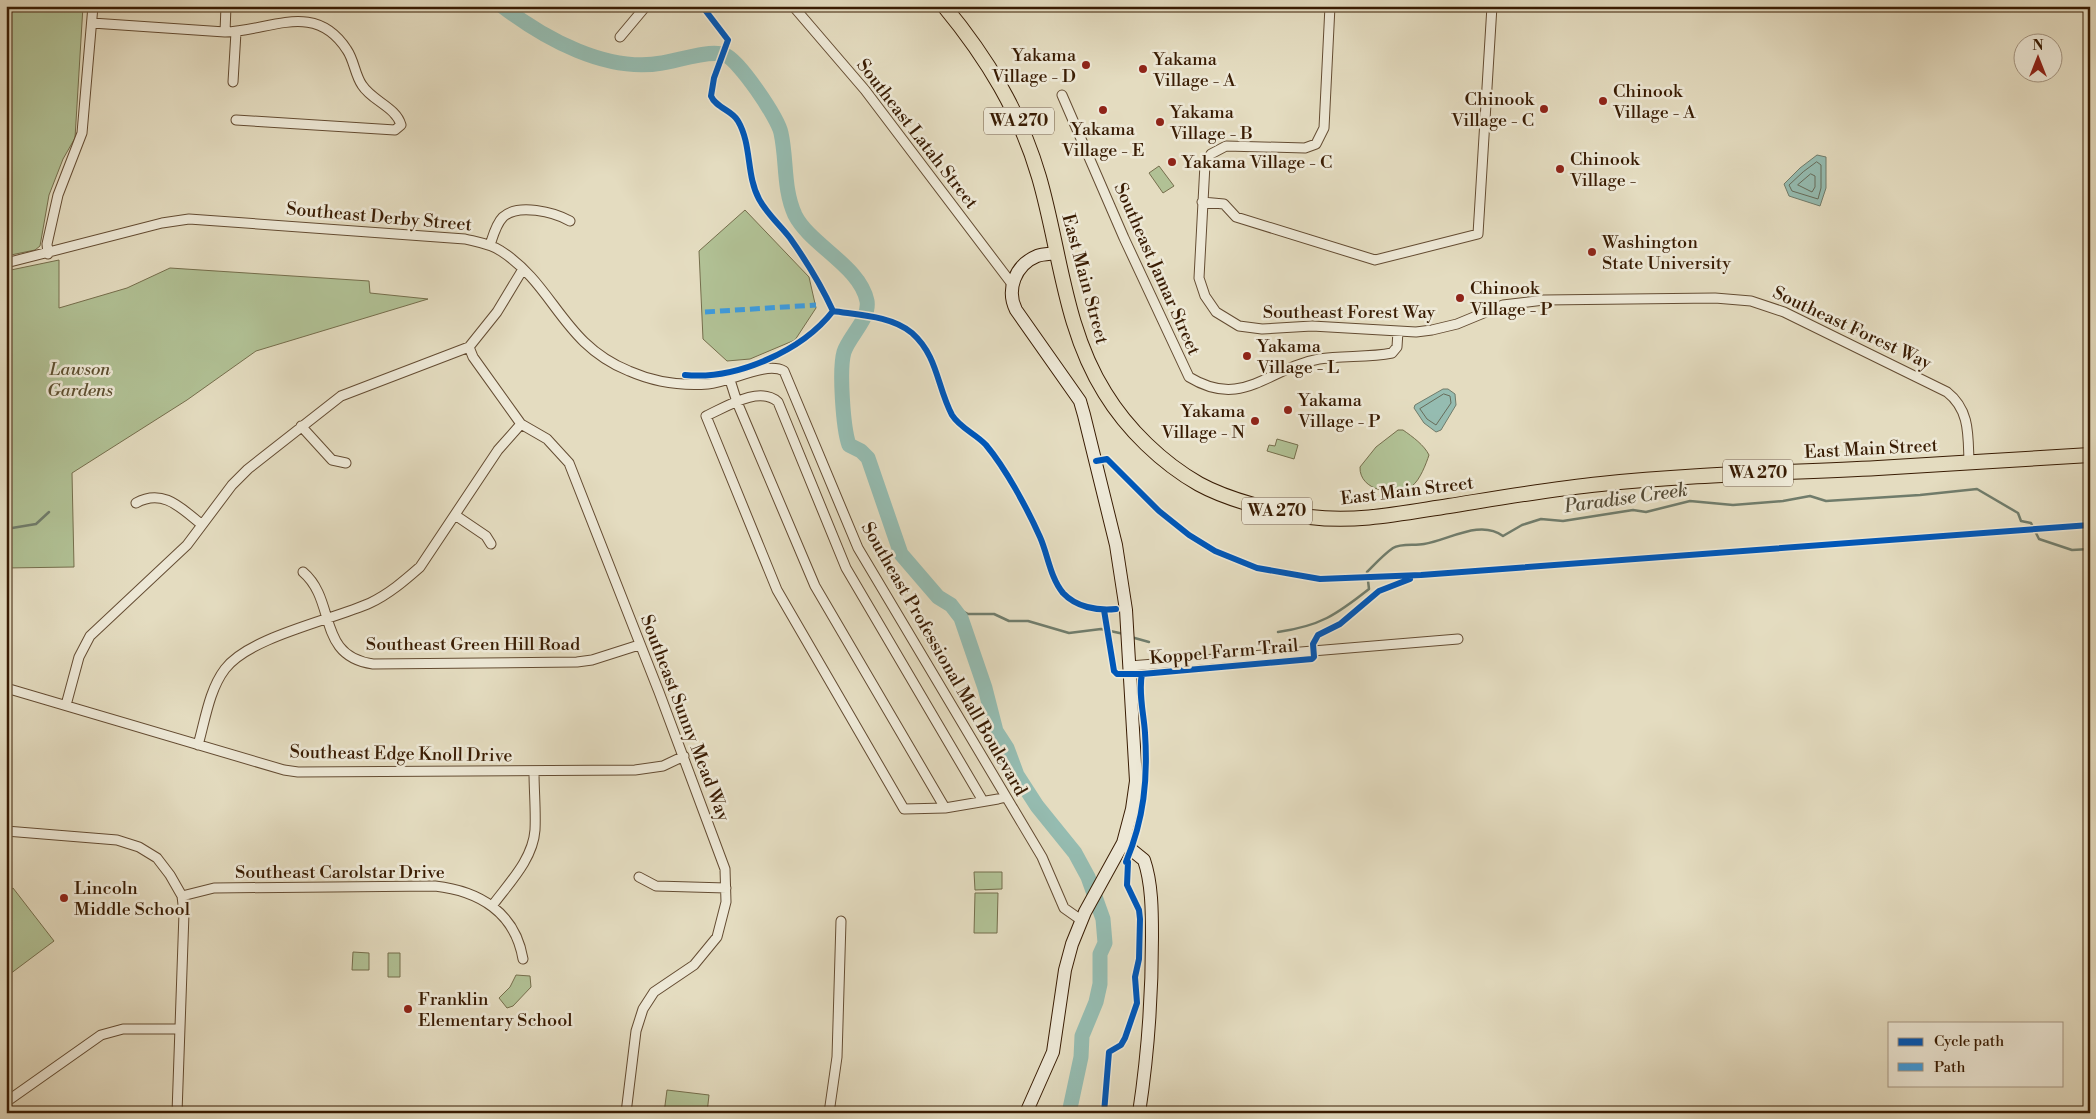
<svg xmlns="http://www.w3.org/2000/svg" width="2096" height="1119" viewBox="0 0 2096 1119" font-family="'Libre Bodoni',serif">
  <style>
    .green { fill: #b1c195; stroke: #756e4c }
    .water { fill: #95bcb1; stroke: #707c6b }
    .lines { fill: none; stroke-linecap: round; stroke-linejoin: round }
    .shore { stroke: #676c5a; stroke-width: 1 }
    .stream { stroke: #707c6b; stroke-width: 2.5 }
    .river { stroke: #95bcb1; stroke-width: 15 }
    .street-casing { stroke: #644c32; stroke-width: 11 }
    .secondary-casing { stroke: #391c03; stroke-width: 14 }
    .primary-casing { stroke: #391c03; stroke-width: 16 }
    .street { stroke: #ede8d6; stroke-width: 9 }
    .secondary { stroke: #ede8d6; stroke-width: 12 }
    .primary { stroke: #e4dcc0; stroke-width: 14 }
    .quiet { stroke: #3e9bdd; stroke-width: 5; stroke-dasharray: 10 5; stroke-linecap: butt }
    .cycleway-casing { stroke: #ede8d6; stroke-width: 9 }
    .cycleway { stroke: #0057b8; stroke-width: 6 }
    .poi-dot { fill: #8f2418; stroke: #ede8d6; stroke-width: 2 }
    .labels { text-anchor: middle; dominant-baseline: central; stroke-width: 5; stroke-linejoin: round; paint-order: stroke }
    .shield { fill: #ede8d6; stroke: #6f5942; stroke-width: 1 }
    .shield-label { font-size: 16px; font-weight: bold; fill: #391c03 }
    .poi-label { font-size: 18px; fill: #391c03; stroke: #ede8d6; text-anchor: start }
    .street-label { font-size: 18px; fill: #391c03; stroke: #ede8d6 }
    .park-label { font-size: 18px; font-style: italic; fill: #5d4e2f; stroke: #ede8d6 }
    .water-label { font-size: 19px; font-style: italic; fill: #554c37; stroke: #ede8d6 }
  </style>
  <rect width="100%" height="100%" fill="#e4dcc0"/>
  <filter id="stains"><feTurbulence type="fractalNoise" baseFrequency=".004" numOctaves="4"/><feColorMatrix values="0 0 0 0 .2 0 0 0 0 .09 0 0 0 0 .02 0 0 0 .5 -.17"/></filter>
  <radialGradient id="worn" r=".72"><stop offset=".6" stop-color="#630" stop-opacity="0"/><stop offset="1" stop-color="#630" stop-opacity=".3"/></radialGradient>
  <!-- green -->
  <path class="green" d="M6,6H83L75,138L63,159L49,195L40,246L35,250L6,256Z
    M1159,166L1174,186L1163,193L1149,173Z
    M745,210L809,277L816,308L795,340L750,359L727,361L703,339L699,251Z
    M59,260V308L127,288L170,268L369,281L370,293L428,299L256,351L187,400L72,473L74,567L6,568V271Z
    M1398,430H1403C1413,437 1424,445 1429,455C1426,464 1420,480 1412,486C1395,497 1359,491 1360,467L1376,447Z
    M1277,439L1298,445L1294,459L1267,451L1269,445L1275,446Z
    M974,872H1002V889L975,890Z
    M13,888L54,941L6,977V893Z
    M975,893H998L997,933H974Z
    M353,952L369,953V970H352Z
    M388,953H400V977H388Z
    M516,975L530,976L531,987L513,1006L507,1008L499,998L510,987Z
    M667,1090L709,1095L707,1113H664Z"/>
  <!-- water -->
  <path class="water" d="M1817,155L1826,157V188L1820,206L1789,196L1784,184L1800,168Z
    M1443,389H1448L1455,394L1456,405L1441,430L1436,432L1424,423L1414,408L1415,405Z"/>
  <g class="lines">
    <!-- shore -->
    <path class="shore" d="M1817,162L1821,165V188L1818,199L1792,191L1789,185L1803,172Z
      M1811,174L1815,176V187L1812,192L1798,185Z
      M1444,394L1450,396L1451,403L1436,425L1427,419L1420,409Z"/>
    <!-- stream -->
    <path class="stream" d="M6,529L36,524L49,512
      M951,605L968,614H994L1009,621H1028L1069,633L1101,629L1124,634
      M1278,632C1320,626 1336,615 1369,589L1367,572C1375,564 1384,554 1393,548C1401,543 1415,546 1424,544C1449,540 1480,519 1503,536L1522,525L1541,519L1563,521L1633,510L1646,512L1690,501L1733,505L1783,501L1810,496L1826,501L1920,495L1977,489L2018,513L2021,521L2031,523L2039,539L2072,550L2090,549
      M1131,637L1149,642"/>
    <!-- river -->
    <path class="river" d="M502,6C545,39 607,73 662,63C677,61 710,49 725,55C739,60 778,118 781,133C787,160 783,189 795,215C810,245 860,266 867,301C870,319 849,336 844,352C839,369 843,428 849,445L861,451L868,458L901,554L938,597L951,605L961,618L985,688L996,731L1007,748L1017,775L1037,806L1075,853L1088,877L1103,919L1105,943L1100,954V984L1096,1002L1082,1036L1081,1057L1069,1113"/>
    <defs>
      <path id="street" d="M793,6L865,90L1012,284
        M1052,6H1056
        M1330,6L1324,128L1316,144L1305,148L1226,146L1211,154L1205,164L1199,278L1205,296L1216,312L1239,326L1262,329L1312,326L1416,332L1432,330L1457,324L1503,305L1544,300L1715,298L1751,301L1784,312L1947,392C1970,410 1968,435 1969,462
        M92,23L225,32C270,31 315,0 347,50C354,60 355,75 362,85C372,101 396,107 401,125L395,130L236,120
        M225,32L226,6
        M620,37L646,6
        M233,82L236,32
        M1062,95L1124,238L1189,377C1243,410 1268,368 1319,359C1343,355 1368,358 1392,353L1397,347L1398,331
        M1202,202L1224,204L1236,217L1375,260L1478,234L1492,6
        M490,245C493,236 496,224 503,217C518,203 554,212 570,221
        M48,254L47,244L58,195L82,133L93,6
        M6,263L162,223L189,219L465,239C477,242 491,244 501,251C555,286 562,344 629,371C654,382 681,386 708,384C730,382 766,361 784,371L858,548L1042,857L1064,908L1081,920
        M469,347L473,357L521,424L547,439L569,463L659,692L725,869L726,902L717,937L694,965L654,992L643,1009L636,1031L626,1113
        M730,380L737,402L815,586L945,808
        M301,426L332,460L346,463
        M136,503C163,488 181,508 201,524
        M455,515L486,536L491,544
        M303,572C337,601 316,656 373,664L577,662L592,660L639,645
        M1130,666L1458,639
        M6,688L284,770L298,772L635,770L663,766L684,756
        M66,705L79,657L90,636L187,545L232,485L248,469L341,396L469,347L497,312L523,269
        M198,745C205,721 209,690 225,669C249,637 332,620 370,603C389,594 404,581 420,567L498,450L521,424
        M983,801L846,568L778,402C759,385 726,407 706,416L777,590L904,809L945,808L998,799L1006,797
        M6,831L117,840L139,847L157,858L170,875L182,896L184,913L177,1113
        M639,877L656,886L726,888
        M182,896L214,888L435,886C479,891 515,912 523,959
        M492,906C509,883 533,859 535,830C536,811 534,791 534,772
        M6,1102L101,1035L123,1029H179
        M829,1113L837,1057L841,921"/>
      <path id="secondary" d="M1123,843L1144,860C1152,883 1152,912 1152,937C1152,996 1148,1054 1139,1113
        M1026,1113L1053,1052L1065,970L1072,944L1085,912L1123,843L1132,809L1136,781L1126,610L1116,545L1084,415L1080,401L1016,310C1006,290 1015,265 1037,256C1043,254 1051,254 1057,253"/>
      <path id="primary" d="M944,6C987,58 1020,112 1039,177C1060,249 1064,328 1105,393C1127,429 1162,463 1199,484C1228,500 1278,513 1310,517C1357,523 1403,513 1449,506C1499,498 1550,489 1601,484C1693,474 1785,473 1878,468C1949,464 2019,459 2090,455"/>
    </defs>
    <!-- street casing -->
    <use href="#street" class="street-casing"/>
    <!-- secondary casing -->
    <use href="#secondary" class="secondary-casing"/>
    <!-- primary casing -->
    <use href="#primary" class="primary-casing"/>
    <!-- street -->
    <use href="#street" class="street"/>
    <!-- secondary -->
    <use href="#secondary" class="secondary"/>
    <!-- primary -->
    <use href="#primary" class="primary"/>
    <!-- quiet -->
    <path class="quiet" d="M705,312L816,305"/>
    <defs>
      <path id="cycleway" d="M702,6L728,40L714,78L711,96C716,108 732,110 738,121C752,145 746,175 759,199C767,214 780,225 790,238C807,262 821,285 833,311C859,315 892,316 912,333C938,356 937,387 952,415C960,428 976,434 986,445C1006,469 1027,508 1040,537C1048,555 1050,577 1063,593C1076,607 1097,611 1116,609
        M685,375C736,380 802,351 833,311
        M1096,461L1107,459L1159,511L1189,535L1215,551L1257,568L1320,579L1421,575L2090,525
        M1104,610L1114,671L1117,674H1142L1312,659L1314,657L1313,644L1318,635L1340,624L1379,591L1410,579
        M1104,1113L1109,1052L1121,1045L1125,1038L1137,1003L1135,977L1139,959L1140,919L1139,910L1127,885L1128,862H1126C1144,819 1148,779 1145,733C1144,715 1138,692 1142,674"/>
    </defs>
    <!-- cycleway casing -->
    <use href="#cycleway" class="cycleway-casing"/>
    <!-- cycleway -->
    <use href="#cycleway" class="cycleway"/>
  </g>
  <!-- markers -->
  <g class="poi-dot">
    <circle cx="1086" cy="65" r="5"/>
    <circle cx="1143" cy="69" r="5"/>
    <circle cx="1603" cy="101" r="5"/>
    <circle cx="1544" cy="109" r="5"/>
    <circle cx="1103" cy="110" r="5"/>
    <circle cx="1160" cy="122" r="5"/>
    <circle cx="1172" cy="162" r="5"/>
    <circle cx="1560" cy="169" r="5"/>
    <circle cx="1592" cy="252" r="5"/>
    <circle cx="1460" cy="298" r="5"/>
    <circle cx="1247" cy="356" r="5"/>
    <circle cx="1288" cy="410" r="5"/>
    <circle cx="1255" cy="421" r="5"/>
    <circle cx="64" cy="898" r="5"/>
    <circle cx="408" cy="1009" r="5"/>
  </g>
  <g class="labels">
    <!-- shield labels -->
    <g class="shield">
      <rect x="984" y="107.5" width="70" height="27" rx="4"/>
      <rect x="1723" y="459.5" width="70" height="27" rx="4"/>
      <rect x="1242" y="497.5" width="70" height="27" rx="4"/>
    </g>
    <g class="shield-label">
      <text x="1019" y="121">WA 270</text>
      <text x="1758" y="473">WA 270</text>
      <text x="1277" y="511">WA 270</text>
    </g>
    <!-- poi labels -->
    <g class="poi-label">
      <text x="1076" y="55" text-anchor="end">Yakama<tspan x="1076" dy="21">Village - D</tspan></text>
      <text x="1153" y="59">Yakama<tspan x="1153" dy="21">Village - A</tspan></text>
      <text x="1613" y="91">Chinook<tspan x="1613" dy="21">Village - A</tspan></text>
      <text x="1534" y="99" text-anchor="end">Chinook<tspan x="1534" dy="21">Village - C</tspan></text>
      <text x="1170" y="112">Yakama<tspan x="1170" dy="21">Village - B</tspan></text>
      <text x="1103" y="129" text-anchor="middle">Yakama<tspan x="1103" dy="21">Village - E</tspan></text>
      <text x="1570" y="159">Chinook<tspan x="1570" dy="21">Village -</tspan></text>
      <text x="1182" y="162">Yakama Village - C</text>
      <text x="1602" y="242">Washington<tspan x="1602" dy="21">State University</tspan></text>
      <text x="1470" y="288">Chinook<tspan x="1470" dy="21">Village - P</tspan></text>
      <text x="1257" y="346">Yakama<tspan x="1257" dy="21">Village - L</tspan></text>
      <text x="1298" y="400">Yakama<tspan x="1298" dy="21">Village - P</tspan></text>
      <text x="1245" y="411" text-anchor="end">Yakama<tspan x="1245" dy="21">Village - N</tspan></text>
      <text x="74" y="888">Lincoln<tspan x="74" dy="21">Middle School</tspan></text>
      <text x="418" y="999">Franklin<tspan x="418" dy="21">Elementary School</tspan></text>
    </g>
    <!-- street labels -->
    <g class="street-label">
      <text transform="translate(917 134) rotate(52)">Southeast Latah Street</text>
      <text transform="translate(379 217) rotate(5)">Southeast Derby Street</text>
      <text transform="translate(1157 269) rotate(66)">Southeast Jamar Street</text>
      <text transform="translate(1085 279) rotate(75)">East Main Street</text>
      <text x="1349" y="312">Southeast Forest Way</text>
      <text transform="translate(1852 328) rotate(25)">Southeast Forest Way</text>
      <text transform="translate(1871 449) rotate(-3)">East Main Street</text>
      <text transform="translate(1407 491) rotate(-7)">East Main Street</text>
      <text x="473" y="644">Southeast Green Hill Road</text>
      <text transform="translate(1224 652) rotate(-5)">Koppel Farm Trail</text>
      <text transform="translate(944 659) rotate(60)">Southeast Professional Mall Boulevard</text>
      <text transform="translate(685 718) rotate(69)">Southeast Sunny Mead Way</text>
      <text transform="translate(401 754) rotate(1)">Southeast Edge Knoll Drive</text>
      <text x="340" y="872">Southeast Carolstar Drive</text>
    </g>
    <!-- park labels -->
    <g class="park-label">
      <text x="80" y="369">Lawson<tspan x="80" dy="21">Gardens</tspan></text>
    </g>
    <!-- water labels -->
    <g class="water-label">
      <text transform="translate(1626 498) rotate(-8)">Paradise Creek</text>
    </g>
  </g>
  <!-- margin -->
  <rect width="2096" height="1119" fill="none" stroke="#e4dcc0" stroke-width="25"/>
  <rect x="8" y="8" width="2081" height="1104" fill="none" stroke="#391c03" stroke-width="2.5"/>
  <rect x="12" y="12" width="2071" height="1094" fill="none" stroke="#391c03"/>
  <!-- legend -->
  <rect x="1888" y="1022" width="175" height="65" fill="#ede8d6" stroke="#a59682"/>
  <rect x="1898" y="1038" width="25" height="8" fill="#0057b8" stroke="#a59682"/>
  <text x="1934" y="1046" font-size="15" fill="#391c03">Cycle path</text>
  <rect x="1898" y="1063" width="25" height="8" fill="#3e9bdd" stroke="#a59682"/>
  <text x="1934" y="1072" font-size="15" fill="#391c03">Path</text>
  <!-- north arrow -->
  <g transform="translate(2038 58)"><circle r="24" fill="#ede8d6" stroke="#a59682"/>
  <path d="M0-4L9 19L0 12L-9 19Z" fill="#8f2418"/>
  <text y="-8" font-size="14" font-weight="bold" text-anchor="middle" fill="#391c03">N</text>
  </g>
  <rect width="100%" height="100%" filter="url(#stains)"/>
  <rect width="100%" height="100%" fill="url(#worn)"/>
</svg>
